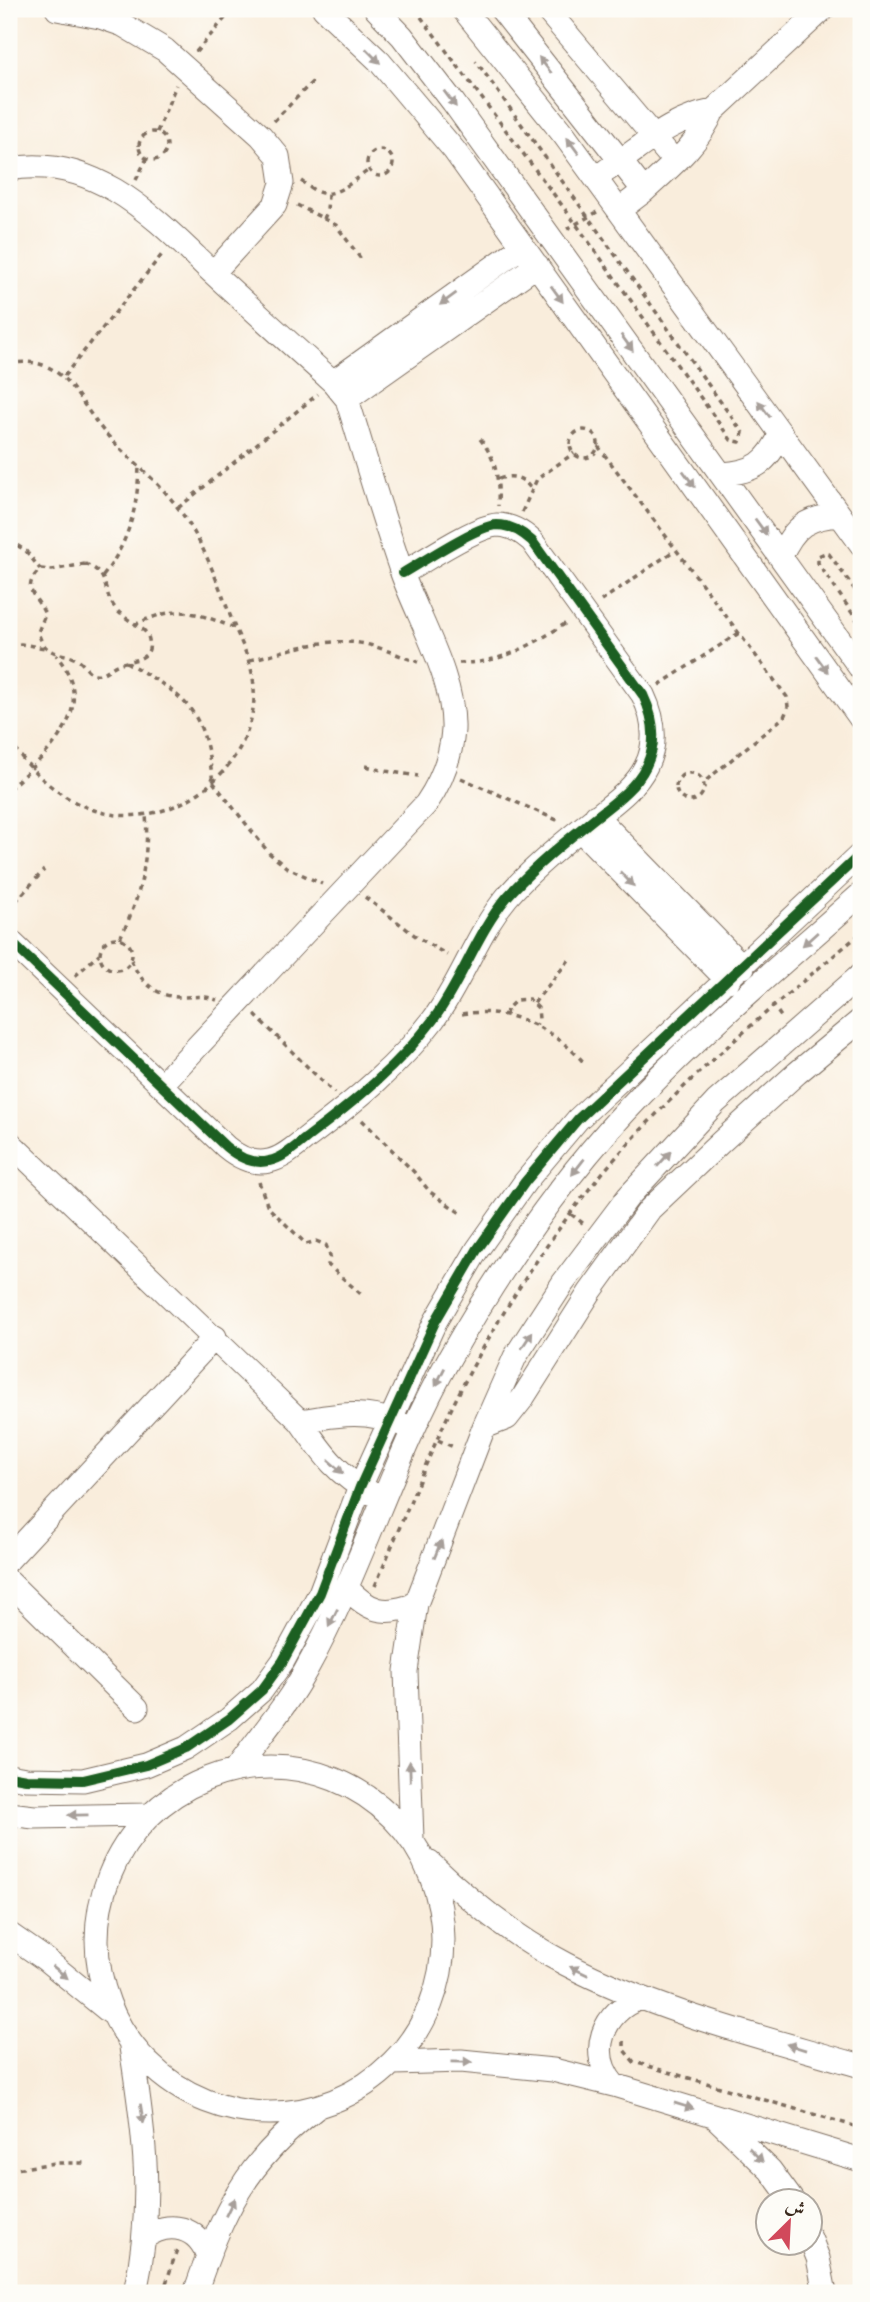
<svg xmlns="http://www.w3.org/2000/svg" width="870" height="2302" viewBox="0 0 870 2302" font-family="'IM FELL Double Pica',Amiri,serif">
  <style>
    .lines { fill: none; stroke-linecap: round; stroke-linejoin: round }
    .minor-casing { stroke: #7e6e60; stroke-width: 25 }
    .path { stroke: #7e6e60; stroke-width: 3.5; stroke-dasharray: 5 5; stroke-linecap: butt }
    .minor { stroke: #fff; stroke-width: 23 }
    .cycleway-casing { stroke: #fdfcf7; stroke-width: 15 }
    .cycleway { stroke: #1b5e20; stroke-width: 10 }
    .oneway { fill: #a79f9a }
  </style>
  <rect width="100%" height="100%" fill="#fdfcf7"/>
  <filter id="ink" filterUnits="userSpaceOnUse"><feTurbulence type="fractalNoise" baseFrequency=".0143" numOctaves="2"/><feDisplacementMap in="SourceGraphic" scale="14" xChannelSelector="R" yChannelSelector="G"/><feConvolveMatrix kernelMatrix="1 2 1 2 8 2 1 2 1" color-interpolation-filters="sRGB"/></filter>
  <filter id="wash" filterUnits="userSpaceOnUse"><feTurbulence type="fractalNoise" baseFrequency=".00686" numOctaves="4" result="noise"/><feDisplacementMap in="SourceGraphic" scale="28" xChannelSelector="R" yChannelSelector="G"/><feGaussianBlur stdDeviation="1.57" result="paint"/><feColorMatrix in="noise" values="0 0 0 0 0 0 0 0 0 0 0 0 0 0 0 0 0 1.4 0 .05"/><feComposite in="paint" operator="in"/></filter>
  <g filter="url(#wash)">
    <rect width="100%" height="100%" fill="#f9eddc"/>
  </g>
  <g filter="url(#ink)">
    <g class="lines">
      <defs>
        <path id="minor" d="M57,9L100,17L123,25L165,50L261,136L278,156L282,183L275,205L213,273
          M324,9L379,61L454,150L861,719
          M376,9L402,36L453,102L861,669
          M463,9L564,135L861,544
          M501,9L644,191L619,210
          M546,9L675,162
          M9,169C97,153 157,220 214,274C253,310 293,346 333,382L347,399C365,457 382,516 402,573C419,620 455,679 453,730C451,758 441,782 426,804L161,1085
          M607,170C644,146 668,120 713,111
          M644,191C671,166 698,145 713,111L823,9
          M333,382L523,246
          M347,399L537,265
          M722,474C754,472 768,463 781,433
          M781,556C794,526 808,517 840,515
          M596,816L743,967
          M580,830L728,981
          M9,940L226,1147C238,1157 252,1165 269,1161C284,1158 297,1145 309,1136C354,1102 399,1065 433,1020C462,981 476,934 507,897C527,874 562,844 586,825C606,808 634,791 646,766C658,742 654,718 643,695L532,541C522,532 511,525 497,525C476,526 424,561 403,573
          M9,1142L300,1421C323,1454 336,1474 373,1494
          M300,1421C338,1415 363,1409 401,1424
          M484,1427L507,1418L522,1399L590,1292L650,1209L722,1141L797,1073L861,1020
          M9,1559L215,1337
          M9,1582L137,1708
          M346,1587C369,1612 385,1616 416,1604
          M97 1940a173 173 0 1 1 346 0a173 173 0 1 1-346 0Z
          M237,1768C260,1736 287,1705 306,1670C362,1570 393,1457 450,1357C504,1262 567,1171 643,1093C712,1022 788,959 861,894
          M9,1776L26,1779L83,1780L146,1765L186,1748L229,1719L262,1690L283,1661L320,1593L360,1487L435,1322L477,1250L525,1182L578,1119L861,854
          M9,1814L34,1817L146,1815
          M412,1839L406,1671L416,1604L484,1427L515,1357L563,1283L628,1197L716,1102L861,975
          M430,1863C471,1902 515,1938 566,1964C658,2012 762,2037 861,2066
          M9,1934L45,1959L110,2012
          M131,2047C145,2135 154,2205 135,2293
          M394,2063L461,2061L553,2070L614,2085L861,2160
          M614,2085C587,2053 603,2010 641,1998
          M716,2118L770,2170L792,2200
          M144,2238C169,2219 199,2227 208,2257
          M810,2238L818,2258L825,2293
          M195,2293C223,2211 245,2163 315,2109"/>
      </defs>
      <!-- minor casing -->
      <use href="#minor" class="minor-casing"/>
      <!-- path -->
      <path class="path" d="M415,9L576,224L731,440L740,442L743,433L476,61
        M437,9L442,16
        M196,52L233,9
        M274,121L315,79
        M139 146a14 14 0 1 1 28 0a14 14 0 1 1-28 0Z
        M157,132L176,85
        M367 163a13 13 0 1 1 26 0a13 13 0 1 1-26 0Z
        M136,180L146,160
        M301,181C307,185 315,192 322,193C337,197 358,177 369,170
        M297,205L336,225L361,259
        M324,219L327,211L328,194
        M567,229L597,212
        M9,364C66,352 76,402 108,436C130,461 158,480 178,508C204,542 218,584 233,623C242,645 253,664 254,688C258,768 171,836 94,810C58,798 29,770 9,740
        M64,376L164,252
        M570 444a14 14 0 1 1 28 0a14 14 0 1 1-28 0Z
        M480,439C497,460 499,479 498,506
        M598,446L787,697L788,707L784,717L704,782
        M499,479C512,474 523,477 531,489
        M178,508L318,394
        M522,512L537,479L574,453
        M9,540L26,551L40,569
        M85,564C112,574 100,590 116,609C124,620 144,626 148,636C156,662 131,659 119,664C110,667 104,676 95,674C87,673 85,665 79,661C62,649 46,660 38,632L45,615C39,597 18,589 41,569L52,570Z
        M103,576C129,542 138,507 139,465
        M861,598L829,554L825,553L818,556V563L861,626
        M601,601L675,550
        M134,625C179,604 191,611 235,628
        M9,645L21,644L45,648
        M250,660C287,651 326,636 365,644C383,648 400,656 418,662
        M126,662C188,698 204,708 213,783
        M459,663C502,664 533,644 568,622
        M659,685L739,633
        M366,766L385,771L418,776
        M676 787a14 14 0 1 1 28 0a14 14 0 1 1-28 0Z
        M461,778L559,821
        M213,782L269,853L286,867L322,884
        M9,789C46,754 102,710 56,655
        M365,897L417,937L447,955
        M9,909L44,870
        M100 954a16 16 0 1 1 32 0a16 16 0 1 1-32 0Z
        M120,938C141,897 149,859 146,813
        M131,960C140,982 158,998 183,997C196,997 204,995 217,1000
        M75,976L99,954
        M534,1003L569,960
        M772,1004L782,1018
        M462,1014C509,1006 555,1029 585,1064
        M255,1015L334,1093
        M506,1015L507,1009L516,1000L529,999L538,1008L539,1019L536,1025
        M362,1120L414,1172L430,1192L462,1214
        M259,1182L268,1207L306,1244L316,1241L326,1245L330,1256L328,1265L362,1295
        M571,1214L584,1224
        M438,1440L456,1448
        M375,1586C409,1507 439,1425 482,1350C521,1281 566,1213 619,1154C692,1072 777,1003 861,933
        M624,2041V2050L634,2062L861,2128
        M9,2170L55,2163H87
        M163,2293L177,2249"/>
      <!-- minor -->
      <use href="#minor" class="minor"/>
      <defs>
        <path id="cycleway" d="M9,940L226,1147C238,1157 252,1165 269,1161C284,1158 297,1145 309,1136C354,1102 399,1065 433,1020C462,981 476,934 507,897C527,874 562,844 586,825C606,808 634,791 646,766C658,742 654,718 643,695L532,541C522,532 511,525 497,525C476,526 424,561 403,573
          M9,1776L26,1779L83,1780L146,1765L186,1748L229,1719L262,1690L283,1661L320,1593L360,1487L435,1322L477,1250L525,1182L578,1119L861,854"/>
      </defs>
      <!-- cycleway casing -->
      <use href="#cycleway" class="cycleway-casing"/>
      <!-- cycleway -->
      <use href="#cycleway" class="cycleway"/>
    </g>
    <!-- one-way arrows -->
    <defs><path id="oneway-solid" d="M-6-.8H1V-3.2L6.5 0L1 3.2V.8H-6Z" transform="scale(1.75)"/></defs>
    <g class="oneway">
      <use href="#oneway-solid" transform="translate(373 56) rotate(45)"/>
      <use href="#oneway-solid" transform="translate(545 65) rotate(-128)"/>
      <use href="#oneway-solid" transform="translate(450 99) rotate(53)"/>
      <use href="#oneway-solid" transform="translate(573 146) rotate(-126)"/>
      <use href="#oneway-solid" transform="translate(557 294) rotate(54)"/>
      <use href="#oneway-solid" transform="translate(448 299) rotate(144)"/>
      <use href="#oneway-solid" transform="translate(627 343) rotate(54)"/>
      <use href="#oneway-solid" transform="translate(764 409) rotate(-126)"/>
      <use href="#oneway-solid" transform="translate(689 479) rotate(54)"/>
      <use href="#oneway-solid" transform="translate(761 527) rotate(54)"/>
      <use href="#oneway-solid" transform="translate(822 664) rotate(54)"/>
      <use href="#oneway-solid" transform="translate(627 879) rotate(46)"/>
      <use href="#oneway-solid" transform="translate(810 939) rotate(138)"/>
      <use href="#oneway-solid" transform="translate(664 1159) rotate(-48)"/>
      <use href="#oneway-solid" transform="translate(578 1167) rotate(128)"/>
      <use href="#oneway-solid" transform="translate(527 1340) rotate(-57)"/>
      <use href="#oneway-solid" transform="translate(440 1377) rotate(117)"/>
      <use href="#oneway-solid" transform="translate(336 1467) rotate(41)"/>
      <use href="#oneway-solid" transform="translate(438 1549) rotate(-68)"/>
      <use href="#oneway-solid" transform="translate(333 1618) rotate(116)"/>
      <use href="#oneway-solid" transform="translate(410 1771) rotate(-92)"/>
      <use href="#oneway-solid" transform="translate(78 1815) rotate(179)"/>
      <use href="#oneway-solid" transform="translate(579 1971) rotate(-154)"/>
      <use href="#oneway-solid" transform="translate(60 1972) rotate(39)"/>
      <use href="#oneway-solid" transform="translate(796 2047) rotate(-163)"/>
      <use href="#oneway-solid" transform="translate(462 2062) rotate(1)"/>
      <use href="#oneway-solid" transform="translate(684 2106) rotate(17)"/>
      <use href="#oneway-solid" transform="translate(142 2114) rotate(81)"/>
      <use href="#oneway-solid" transform="translate(756 2155) rotate(45)"/>
      <use href="#oneway-solid" transform="translate(230 2207) rotate(-64)"/>
    </g>
  </g>
  <!-- margin -->
  <rect width="870" height="2302" fill="none" stroke="#fdfcf7" stroke-width="35"/>
  <!-- north arrow -->
  <g transform="translate(789 2222) rotate(24)"><circle r="33" fill="#fdfcf7" stroke="#afa8a0" stroke-width="2"/>
  <path d="M0-5L12 26L0 18L-12 26Z" fill="#d1495b"/>
  <text y="-10" font-size="19" font-weight="bold" text-anchor="middle" fill="#3b2a1e">ش</text>
  </g>
</svg>
